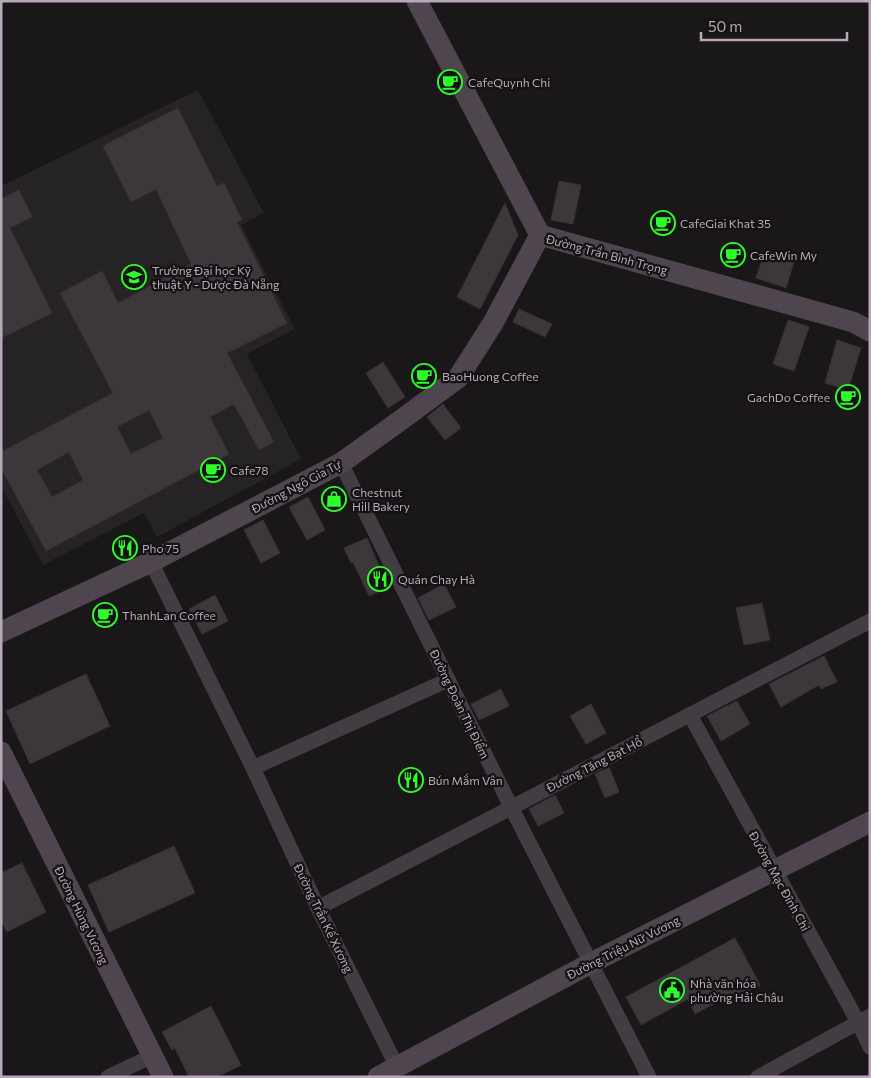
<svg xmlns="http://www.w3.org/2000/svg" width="871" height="1078" viewBox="0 0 871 1078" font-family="Commissioner,sans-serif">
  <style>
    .built { fill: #262325 }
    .building { fill: #3b373a; stroke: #353034; fill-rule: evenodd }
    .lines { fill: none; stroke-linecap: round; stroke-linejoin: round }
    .street { stroke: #433c42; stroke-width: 15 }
    .secondary { stroke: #4e454e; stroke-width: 21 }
    .labels { text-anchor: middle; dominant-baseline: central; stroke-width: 4.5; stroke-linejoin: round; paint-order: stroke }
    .poi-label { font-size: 12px; fill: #baa8ba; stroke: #141213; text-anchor: start }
    .street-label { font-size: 12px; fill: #baa8ba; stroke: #141213 }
  </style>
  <rect width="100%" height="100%" fill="#191718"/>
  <!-- built -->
  <path class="built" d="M198,90L264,213L241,225L295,329L247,354L301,459L157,537L144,513L43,565L1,486V186Z"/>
  <!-- building -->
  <path class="building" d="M178,108L217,186L224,183L242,220L237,222L287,323L227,353L274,442L259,450L234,404L210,417L229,454L46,551L1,468V452L113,393L60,293L102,271L118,303L191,264L156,189L131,202L103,146ZM149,410L163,438L131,454L117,427ZM69,452L83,480L52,497L37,470Z
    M559,181L581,185L573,224L551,220Z
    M19,190L32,217L10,228L52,313L1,338V199Z
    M505,203L518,235L480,309L457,297Z
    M765,251L794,262L786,288L756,278Z
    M519,309L552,324L545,337L513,322Z
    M788,320L809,327L794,371L773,364Z
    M837,340L861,348L848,390L825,383Z
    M383,362L405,397L388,408L366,373Z
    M443,404L461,428L445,440L427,417Z
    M308,497L325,530L307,540L289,507Z
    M263,520L280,553L261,563L244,530Z
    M367,538L382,573L384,572L391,586L369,596L353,562L351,563L344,548Z
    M444,584L456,607L429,620L418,598Z
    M215,595L228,621L202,634L189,609Z
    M762,603L770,640L744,645L736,608Z
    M824,656L837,682L821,689L819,685L781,707L769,684Z
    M86,674L110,726L30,764L6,711Z
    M501,689L509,706L479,720L471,704Z
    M737,701L750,724L721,741L707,716Z
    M591,704L606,733L586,744L570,716Z
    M609,767L619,792L605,798L595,774Z
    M555,795L564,813L538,826L529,809Z
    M174,846L195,893L109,932L88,885Z
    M22,863L46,912L7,932L1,921V873Z
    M735,938L760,985L729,1001L726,997L695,1014L688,999L641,1025L626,997Z
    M211,1006L241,1065L217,1077H189L175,1048L172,1050L162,1032Z"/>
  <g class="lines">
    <!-- street -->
    <path class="street" d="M341,463L511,807L649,1077
      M151,562L253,768L318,908L397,1067
      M690,715L858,1022L870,1047
      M253,768L448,680
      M318,908L870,621
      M108,1077L152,1056
      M758,1077L870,1016"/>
    <!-- secondary -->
    <path class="secondary" d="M417,1L540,235L853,322L870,331
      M1,632L151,562L341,463L401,420L458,378L493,323L540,235
      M1,752L163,1077
      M378,1077L591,963L870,822"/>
  </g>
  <!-- icons -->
  <defs>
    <symbol id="cafe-ring" viewBox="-11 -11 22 22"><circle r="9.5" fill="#141213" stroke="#2ffe2a" stroke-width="1.5"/><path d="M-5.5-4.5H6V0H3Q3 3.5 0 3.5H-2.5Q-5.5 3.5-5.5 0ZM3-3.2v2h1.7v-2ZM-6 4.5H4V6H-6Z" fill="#2ffe2a"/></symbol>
    <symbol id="university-ring" viewBox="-11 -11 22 22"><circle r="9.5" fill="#141213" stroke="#2ffe2a" stroke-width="1.5"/><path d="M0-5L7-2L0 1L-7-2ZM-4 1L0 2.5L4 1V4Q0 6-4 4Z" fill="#2ffe2a"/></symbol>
    <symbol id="shop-ring" viewBox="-11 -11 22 22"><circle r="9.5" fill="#141213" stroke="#2ffe2a" stroke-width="1.5"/><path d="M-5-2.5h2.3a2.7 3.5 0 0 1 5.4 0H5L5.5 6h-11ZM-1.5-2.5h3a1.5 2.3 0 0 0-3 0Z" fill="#2ffe2a"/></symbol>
    <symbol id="restaurant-ring" viewBox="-11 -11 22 22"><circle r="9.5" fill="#141213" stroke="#2ffe2a" stroke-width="1.5"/><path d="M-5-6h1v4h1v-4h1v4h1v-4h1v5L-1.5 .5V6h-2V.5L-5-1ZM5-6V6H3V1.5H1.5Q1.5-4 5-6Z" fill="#2ffe2a"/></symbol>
    <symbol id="civic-ring" viewBox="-11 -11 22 22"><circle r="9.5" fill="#141213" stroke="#2ffe2a" stroke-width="1.5"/><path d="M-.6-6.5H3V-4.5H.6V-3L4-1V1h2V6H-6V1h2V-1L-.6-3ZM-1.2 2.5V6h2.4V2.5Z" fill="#2ffe2a"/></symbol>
  </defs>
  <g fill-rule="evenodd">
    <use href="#cafe-ring" x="436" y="68" width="28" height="28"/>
    <use href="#cafe-ring" x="649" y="209" width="28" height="28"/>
    <use href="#cafe-ring" x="719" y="241" width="28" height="28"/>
    <use href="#university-ring" x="120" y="263" width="28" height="28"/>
    <use href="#cafe-ring" x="410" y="362" width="28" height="28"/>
    <use href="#cafe-ring" x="834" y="383" width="28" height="28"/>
    <use href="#cafe-ring" x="199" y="456" width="28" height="28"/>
    <use href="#shop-ring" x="320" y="485" width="28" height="28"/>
    <use href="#restaurant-ring" x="111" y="534" width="28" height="28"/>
    <use href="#restaurant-ring" x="366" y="565" width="28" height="28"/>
    <use href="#cafe-ring" x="91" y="601" width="28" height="28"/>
    <use href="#restaurant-ring" x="397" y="766" width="28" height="28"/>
    <use href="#civic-ring" x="658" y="976" width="28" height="28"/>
  </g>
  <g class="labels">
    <!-- poi labels -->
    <g class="poi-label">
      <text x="468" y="82">CafeQuynh Chi</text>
      <text x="680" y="223">CafeGiai Khat 35</text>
      <text x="750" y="255">CafeWin My</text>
      <text x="152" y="270">Trường Đại học Kỹ<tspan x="152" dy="14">thuật Y - Dược Đà Nẵng</tspan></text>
      <text x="442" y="376">BaoHuong Coffee</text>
      <text x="830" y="397" text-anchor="end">GachDo Coffee</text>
      <text x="230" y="470">Cafe78</text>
      <text x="352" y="492">Chestnut<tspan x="352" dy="14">Hill Bakery</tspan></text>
      <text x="142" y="548">Pho 75</text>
      <text x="398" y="579">Quán Chay Hà</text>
      <text x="122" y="615">ThanhLan Coffee</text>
      <text x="428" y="780">Bún Mắm Vân</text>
      <text x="690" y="983">Nhà văn hóa<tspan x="690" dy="14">phường Hải Châu</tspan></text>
    </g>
    <!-- street labels -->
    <g class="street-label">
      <text transform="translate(607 254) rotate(15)">Đường Trần Bình Trọng</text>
      <text transform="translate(296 486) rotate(-28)">Đường Ngô Gia Tự</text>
      <text transform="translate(460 704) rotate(64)">Đường Đoàn Thị Điểm</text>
      <text transform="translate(594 764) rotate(-27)">Đường Tăng Bạt Hổ</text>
      <text transform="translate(780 881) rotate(61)">Đường Mạc Đĩnh Chi</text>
      <text transform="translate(82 915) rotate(64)">Đường Hùng Vương</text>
      <text transform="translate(324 918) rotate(64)">Đường Trần Kế Xương</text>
      <text transform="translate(623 947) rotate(-27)">Đường Triệu Nữ Vương</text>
    </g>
  </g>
  <!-- border -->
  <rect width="871" height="1078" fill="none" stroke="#baa8ba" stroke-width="5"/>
  <!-- scale -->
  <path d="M701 32v8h146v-8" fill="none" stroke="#baa8ba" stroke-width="2.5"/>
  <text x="708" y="32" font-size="15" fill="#baa8ba" stroke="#141213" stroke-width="4" paint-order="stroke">50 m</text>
</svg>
